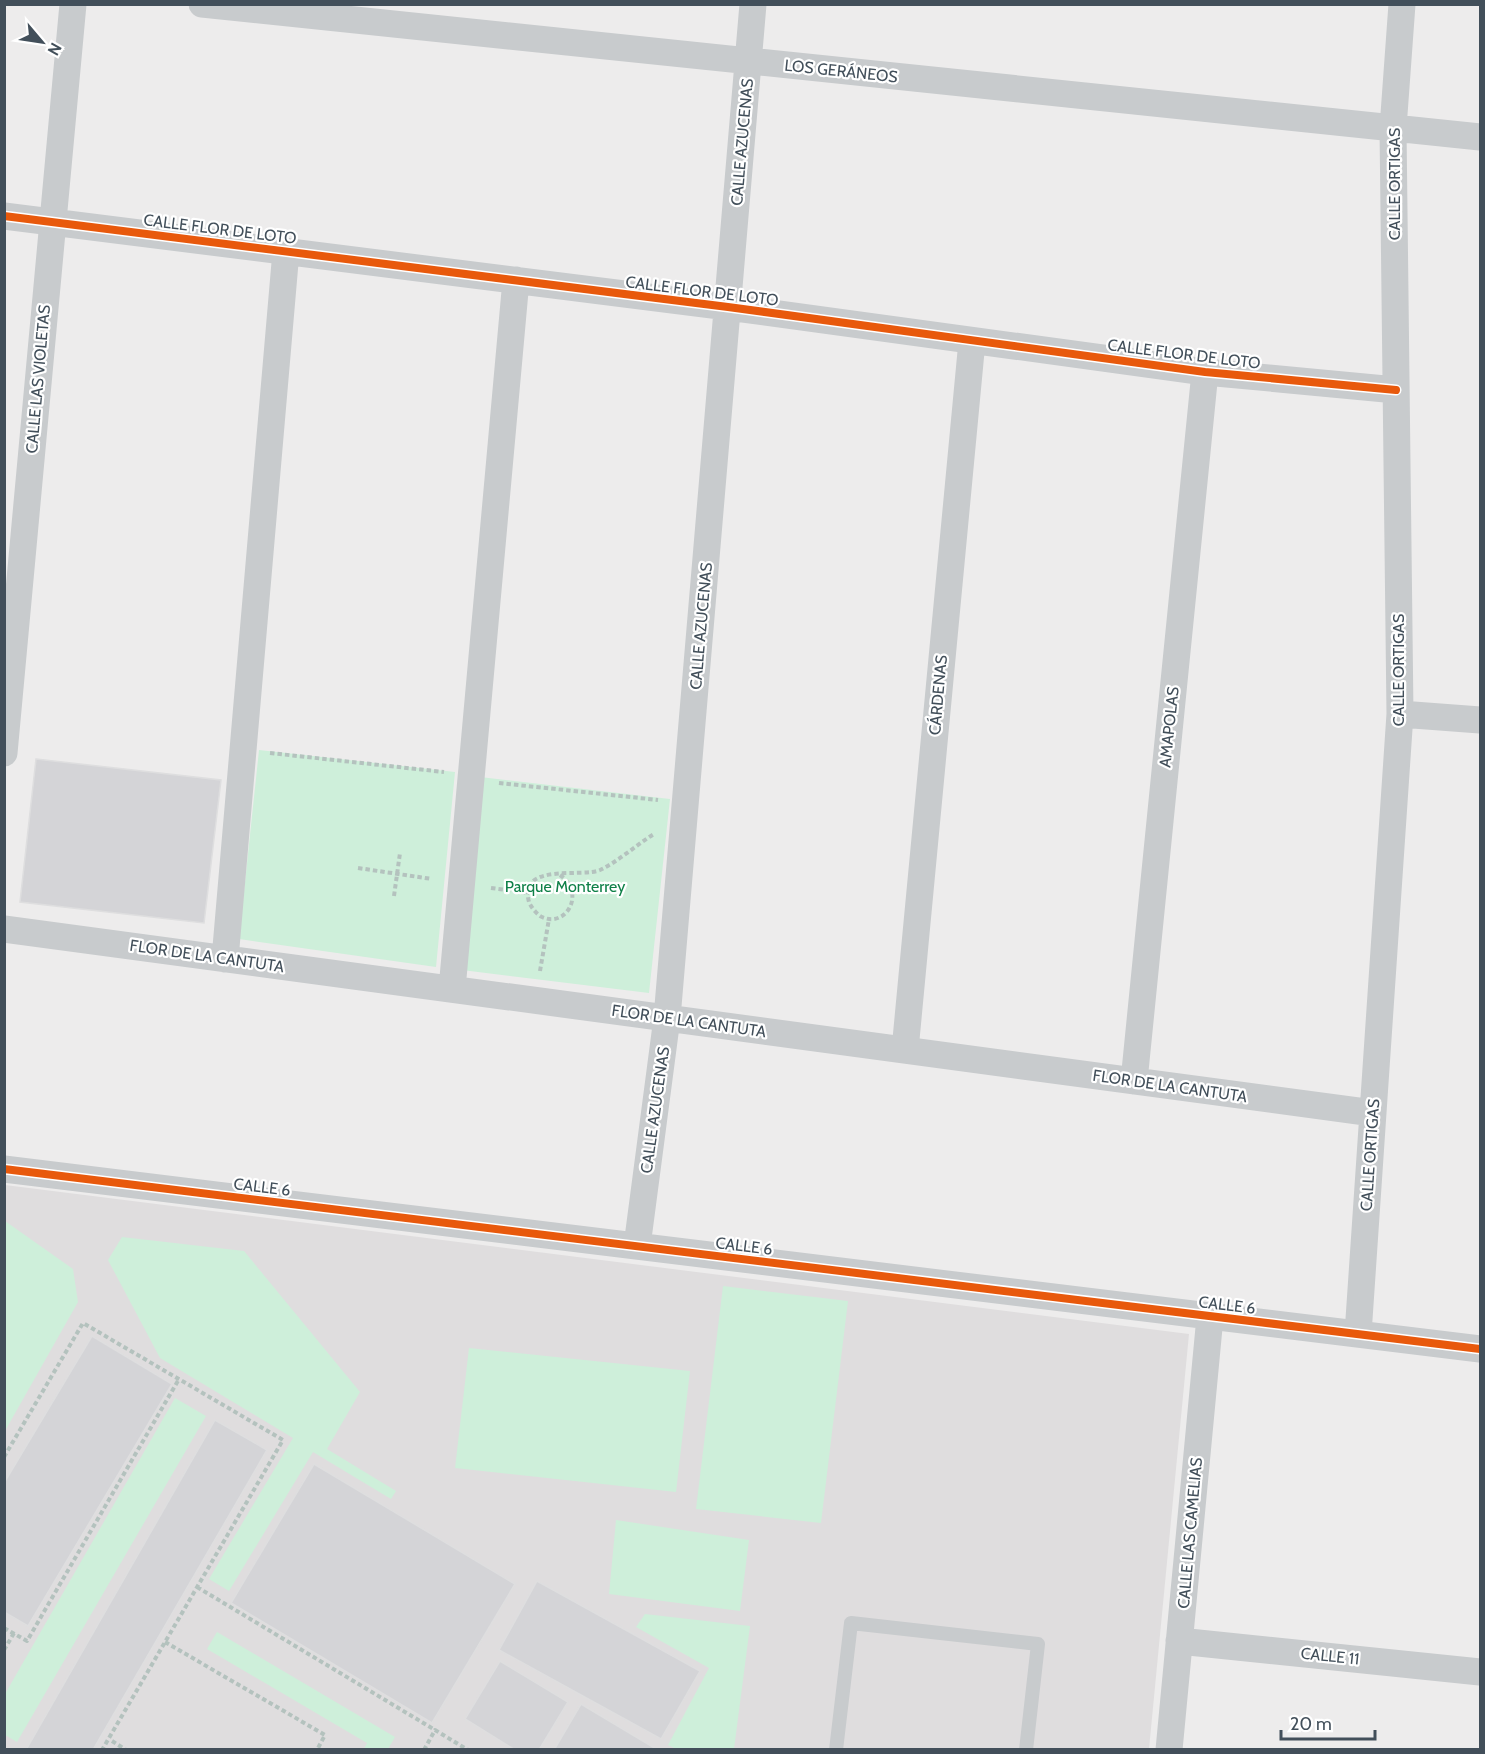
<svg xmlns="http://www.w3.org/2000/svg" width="1485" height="1754" viewBox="0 0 1485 1754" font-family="Cabin,sans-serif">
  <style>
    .education { fill: #dfddde }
    .green { fill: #ceefda }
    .building { fill: #d4d4d7; stroke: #dededf; stroke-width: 1.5 }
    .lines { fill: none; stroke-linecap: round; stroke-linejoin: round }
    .path { stroke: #b4c2be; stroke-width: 4; stroke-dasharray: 4.5 3; stroke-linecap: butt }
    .service { stroke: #c8cbcd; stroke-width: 14 }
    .minor { stroke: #c8cbcd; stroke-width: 27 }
    .cycleway-casing { stroke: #fff; stroke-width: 11 }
    .cycleway { stroke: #e8590c; stroke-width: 8 }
    .labels { text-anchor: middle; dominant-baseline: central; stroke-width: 4.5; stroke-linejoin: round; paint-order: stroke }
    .street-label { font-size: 16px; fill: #424f5a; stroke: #fff }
    .park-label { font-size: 16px; fill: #0f8048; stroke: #fff }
  </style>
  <rect width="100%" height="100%" fill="#edecec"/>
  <!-- education -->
  <path class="education" d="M5,1185L1189,1334L1149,1749L5,1750Z"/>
  <!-- green -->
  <path class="green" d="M259,750L455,772L436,967L239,939Z
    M480,777L670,799L649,993L462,970Z
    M5,1221L73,1269L78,1302L5,1431Z
    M122,1237L244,1251L360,1392L327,1449L396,1491L391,1499L313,1452L229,1591L209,1579L293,1438L160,1358L108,1260Z
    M723,1286L848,1301L821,1523L696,1509Z
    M469,1348L690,1371L676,1492L455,1468Z
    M175,1398L206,1416L17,1742L5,1735V1694Z
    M616,1520L749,1540L740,1611L609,1594Z
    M645,1614L750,1626L734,1749H676L668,1745L709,1668L636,1627Z
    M217,1632L395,1737L388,1749H364L367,1743L207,1649Z"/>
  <!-- building -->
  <path class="building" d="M36,759L221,780L204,923L20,902Z
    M92,1336L172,1384L28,1626L4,1612V1483Z
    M215,1420L267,1450L93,1750H26Z
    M314,1464L515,1584L432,1723L231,1603Z
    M537,1581L700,1671L661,1739L499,1650Z
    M500,1661L568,1702L539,1750H515L465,1719Z
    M581,1704L658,1750H554Z"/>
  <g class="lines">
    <!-- path -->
    <path class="path" d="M270,753L444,772
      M499,783L658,800
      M358,868L432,879
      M560,875C587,894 565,930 540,916C536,913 531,907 529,902C518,862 582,878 600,870C619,861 636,845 654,834
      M491,888L529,893
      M394,896L400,853
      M540,971L549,919
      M4,1457L83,1323L283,1440L102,1750
      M197,1587L435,1730
      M4,1628L27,1641L179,1379
      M165,1642L325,1735L317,1750
      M4,1650L14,1633
      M112,1741L126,1750
      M424,1750L435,1730L468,1750"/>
    <!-- service -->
    <path class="service" d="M836,1750L851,1623L1038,1644L1026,1750"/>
    <!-- minor -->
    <path class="minor" d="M202,4L1480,137
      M4,216L728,307L1205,372L1396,390
      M1400,714L1480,720
      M4,753L73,4
      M4,929L1373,1113
      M225,959L286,251
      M452,989L516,280
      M905,1050L972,341
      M1134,1081L1205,372
      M4,1169L1480,1349
      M637,1246L667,1018L753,4
      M1358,1334L1400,714L1393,128L1402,4
      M1179,1641L1480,1672
      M1169,1750L1210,1317"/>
    <defs>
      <path id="cycleway" d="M4,216L728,307L1205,372L1396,390
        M4,1169L1480,1349"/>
    </defs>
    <!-- cycleway casing -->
    <use href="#cycleway" class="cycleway-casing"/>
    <!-- cycleway -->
    <use href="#cycleway" class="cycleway"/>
  </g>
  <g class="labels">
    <!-- street labels -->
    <g class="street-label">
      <text transform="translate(841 71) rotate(6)">LOS GERÁNEOS</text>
      <text transform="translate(742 142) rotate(-85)">CALLE AZUCENAS</text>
      <text transform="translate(1394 184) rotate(-90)">CALLE ORTIGAS</text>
      <text transform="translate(220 229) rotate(7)">CALLE FLOR DE LOTO</text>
      <text transform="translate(702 291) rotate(7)">CALLE FLOR DE LOTO</text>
      <text transform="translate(1184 354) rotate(7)">CALLE FLOR DE LOTO</text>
      <text transform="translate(38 379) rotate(-85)">CALLE LAS VIOLETAS</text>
      <text transform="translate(701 626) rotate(-85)">CALLE AZUCENAS</text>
      <text transform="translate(1398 670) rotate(-90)">CALLE ORTIGAS</text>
      <text transform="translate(938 695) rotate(-85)">CÁRDENAS</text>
      <text transform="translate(1169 727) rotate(-84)">AMAPOLAS</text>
      <text transform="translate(207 956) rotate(8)">FLOR DE LA CANTUTA</text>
      <text transform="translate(689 1021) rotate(8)">FLOR DE LA CANTUTA</text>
      <text transform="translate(1170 1086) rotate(8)">FLOR DE LA CANTUTA</text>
      <text transform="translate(655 1110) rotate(-82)">CALLE AZUCENAS</text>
      <text transform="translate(1370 1155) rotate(-86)">CALLE ORTIGAS</text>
      <text transform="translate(262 1187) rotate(7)">CALLE 6</text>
      <text transform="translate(744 1246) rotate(7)">CALLE 6</text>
      <text transform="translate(1227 1305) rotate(7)">CALLE 6</text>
      <text transform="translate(1190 1533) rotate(-85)">CALLE LAS CAMELIAS</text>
      <text transform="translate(1330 1656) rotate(6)">CALLE 11</text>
    </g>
    <!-- park labels -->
    <g class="park-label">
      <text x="565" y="886">Parque Monterrey</text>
    </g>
  </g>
  <!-- border -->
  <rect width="1485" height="1754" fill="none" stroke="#424f5a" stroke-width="12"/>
  <!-- north arrow -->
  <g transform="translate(42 42) rotate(119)" stroke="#ffffff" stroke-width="4.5" paint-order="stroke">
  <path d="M0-4.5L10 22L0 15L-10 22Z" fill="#424f5a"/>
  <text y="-9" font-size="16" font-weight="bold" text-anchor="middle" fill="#424f5a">N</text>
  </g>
  <!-- scale -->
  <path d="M1281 1730v9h94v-9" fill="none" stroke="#424f5a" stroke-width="3"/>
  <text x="1290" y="1730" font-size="18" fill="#424f5a" stroke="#ffffff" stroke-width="4.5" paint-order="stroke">20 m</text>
</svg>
